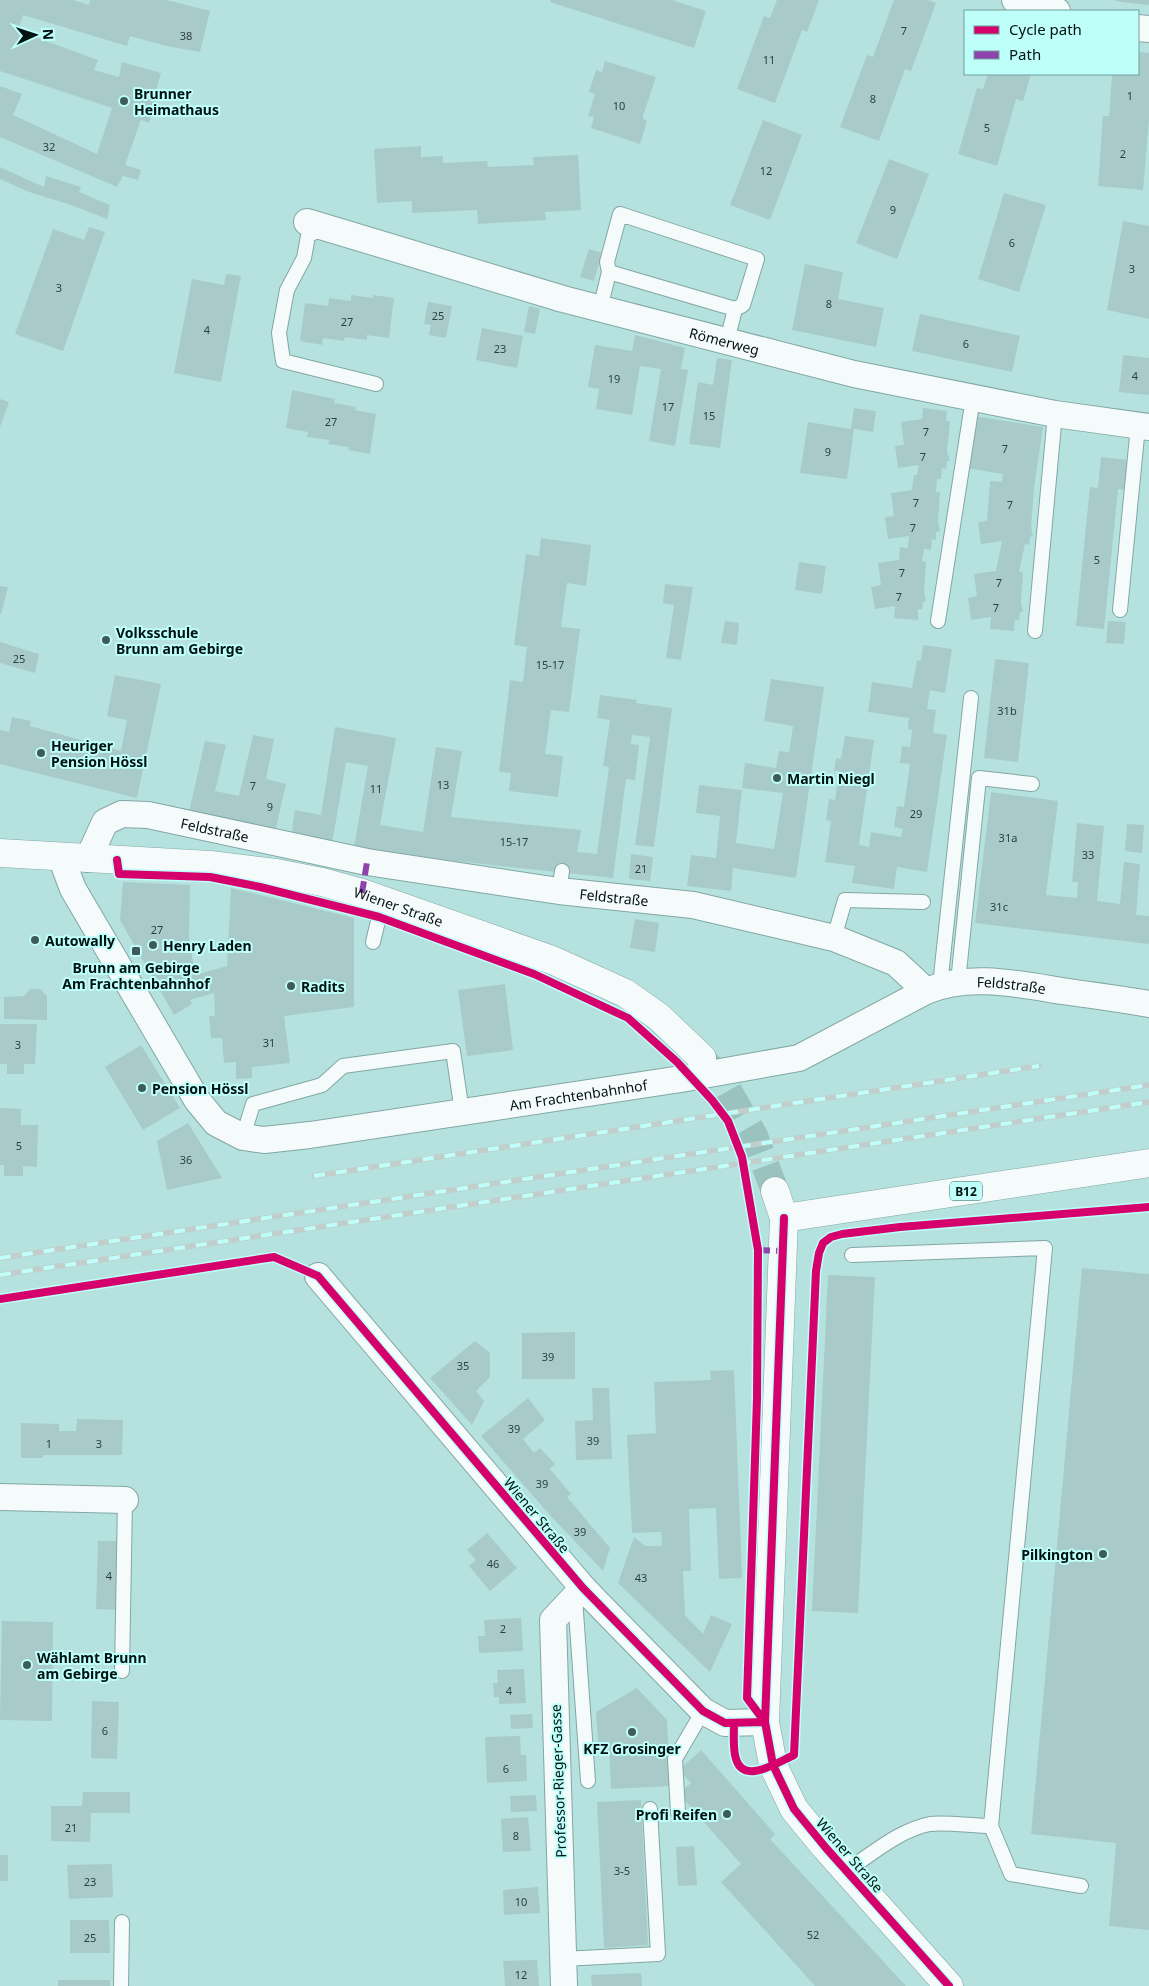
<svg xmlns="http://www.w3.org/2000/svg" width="1149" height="1986" viewBox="0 0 1149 1986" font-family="'Noto Sans',sans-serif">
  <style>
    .building { fill: #a8cbc9 }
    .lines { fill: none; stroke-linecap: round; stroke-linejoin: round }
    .primary-tunnel { stroke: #9ac3c0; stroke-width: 28; stroke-dasharray: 28 14; stroke-linecap: butt }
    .service-casing { stroke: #82a7a4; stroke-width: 16 }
    .minor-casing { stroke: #82a7a4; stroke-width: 28 }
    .secondary-casing { stroke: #82a7a4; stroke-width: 29 }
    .primary-casing { stroke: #82a7a4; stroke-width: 29 }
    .service { stroke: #f4fbfa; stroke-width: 14 }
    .minor { stroke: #f4fbfa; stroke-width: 26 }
    .secondary { stroke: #f4fbfa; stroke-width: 28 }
    .primary { stroke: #f4fbfa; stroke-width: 28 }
    .rail-casing { stroke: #c1cecc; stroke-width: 5.5 }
    .rail { stroke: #befff9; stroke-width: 4; stroke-dasharray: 11; stroke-linecap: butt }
    .quiet { stroke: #8e44ad; stroke-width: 6; stroke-dasharray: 12 6; stroke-linecap: butt }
    .cycleway-casing { stroke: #befff9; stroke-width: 11 }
    .cycleway { stroke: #d6006c; stroke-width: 8 }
    .poi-dot { fill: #3f5b59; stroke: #befff9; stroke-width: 2 }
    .labels { text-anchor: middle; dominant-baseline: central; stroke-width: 4; stroke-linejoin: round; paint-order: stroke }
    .number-label { font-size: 11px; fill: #2a403f }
    .shield { fill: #befff9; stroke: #395957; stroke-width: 1 }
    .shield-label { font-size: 12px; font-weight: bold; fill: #001211 }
    .poi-label { font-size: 14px; font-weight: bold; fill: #001211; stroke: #befff9; text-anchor: start }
    .street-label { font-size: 14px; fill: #001211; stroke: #befff9 }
  </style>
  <rect width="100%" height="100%" fill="#b5e2df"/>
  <!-- building -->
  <path class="building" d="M0,0H73L89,5L90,0H166L210,11L200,52L166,46L130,36L127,46L23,15L18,31L98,60L94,70L119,77L122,62L161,73L155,94L158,95L149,123L141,120L125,165L141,170L138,180L123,176L117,187L0,137V86L22,94L13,115L97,154L112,108L0,71Z
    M551,0H672L706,11L694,48L550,2Z
    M777,0H819L807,32L802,30L775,103L737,89L764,16L770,18Z
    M894,0H928L936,3L911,71L905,69L879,141L840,127L867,55L873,57Z
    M1113,0H1149V5L1121,2Z
    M1138,52L1149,53V119L1143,190L1098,186L1103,116H1109L1112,74H1138Z
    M605,61L656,77L643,116V119L647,121L640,144L591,128L594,117L588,116L595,94L589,92L596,70L602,72Z
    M988,74H1031L1023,101L1016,99L997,166L958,154L977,88L983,89Z
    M763,120L802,135L770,220L730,205Z
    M421,146V157L443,156V163L487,161L488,167L534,165L533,157L578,155L581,210L545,212L546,220L478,224L477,210L412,213V201L377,203L374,149Z
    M889,159L929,174L897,259L856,243Z
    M0,167L44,187L46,176L81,187L79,192L110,205L107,219L71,205L26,191L0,179Z
    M1004,193L1046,205L1019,292L978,279Z
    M1123,221L1149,226V319L1107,310Z
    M89,227L105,232L63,351L15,334L53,229L84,240Z
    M589,249L602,253L594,281L580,277Z
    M805,264L843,272L838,299L884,308L876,347L792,330Z
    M226,274L241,276L221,382L174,373L192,279L224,285Z
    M351,295L373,298V295L394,298L389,338L367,335V340L345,337L344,341L323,338L322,345L300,341L305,303L328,306L329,298L351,301Z
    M428,302L452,306L446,338L429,335L431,325L424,324Z
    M529,306L540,309L535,334L524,332Z
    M920,314L1020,336L1012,372L912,351Z
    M482,328L523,336L517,368L476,360Z
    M635,335L685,348L681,369L688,370L675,446L649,441L661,369L640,366L632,415L596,409L599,389L588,387L595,345L632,351Z
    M1123,355L1149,358V395L1119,392Z
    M717,358L732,360L720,448L689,444L698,382L713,385Z
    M292,390L335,399L334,403L356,407L355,410L376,414L370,454L348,450L349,447L328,444L329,440L307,437L308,432L286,428Z
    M0,399L9,402L0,427Z
    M854,408L876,411L873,432L854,429L847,479L800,473L808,422L851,429Z
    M923,408L947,411L946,421H950L947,451L950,461H947L946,469L942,468L941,479H937L936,492H940L938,522L940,531L936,532V540L932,539L931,550L924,549L922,561L926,562L924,592L926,601L923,602L922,609H918V620L894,618L895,606L875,609L871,587L881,585L878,563L899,560L900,547L908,548L909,536L888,539L885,517L894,516L891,493L912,490L914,475H917L919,465L898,468L895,446L904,445L901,422L922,419Z
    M974,416L1043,427L1034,488L1031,527L1033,536L1030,537L1029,545L1025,544L1019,572H1023L1021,602L1023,612H1020L1019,620H1015L1014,631L990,629L991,617L971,620L968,598L977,596L974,574L996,571L1002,541L981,544L978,522L987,521L990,481L1002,482L1003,474L966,468Z
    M1101,457L1129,460L1127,490L1118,489L1104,629L1076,626L1090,487L1098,488Z
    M541,538L591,545L586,586L567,583L561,627L580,629L569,712L551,710L545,754L563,756L558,797L509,791L511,773L499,772L510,680L523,682L527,647L514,645L526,554L539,556Z
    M799,562L826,566L822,594L795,590Z
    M665,584L693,587L681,660L666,658L674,605L663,603Z
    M0,586L8,587L1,614H0Z
    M725,621L739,623L737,645L721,643Z
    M1108,621L1126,622L1124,644L1106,643Z
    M0,642L39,654L35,673L0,663Z
    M923,645L952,649L945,693L930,690L927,709L936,710L933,733L947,735L927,872L897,867L894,889L852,883L855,866L825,862L831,821L826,820L829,799L835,800L839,771H834L836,758L841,759L845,736L874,740L859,845L869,847L871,832L901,837L903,829L894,827L897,806L904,807L910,764L900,763L902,746L910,747L912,730L908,729L909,718L868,712L872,682L912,688L917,660L921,661Z
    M995,659L1029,663L1018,762L984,758Z
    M115,675L161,684L137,798L0,764V730L9,732L12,717L31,721L30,726L121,751L127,720L107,716Z
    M771,679L824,687L796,878L733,868L731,891L687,886L691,855L716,858L720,816L696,813L699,785L742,790L736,843L774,849L783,793L742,788L745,763L776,768L779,751L789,752L793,726L764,721Z
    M600,695L637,700L636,703L672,708L654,847L635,845L650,737L632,735L631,744L639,745L635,780L626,779L613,878L446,860L354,847L368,766L346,762L332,844L291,837L295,810L321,815L335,727L396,738L380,825L423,832L436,747L462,751L451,817L581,830L577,852L597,854L609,767L603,766L610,720L597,718Z
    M253,735L274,739L266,779L286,784L275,832L189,812L205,741L226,745L215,791L239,796Z
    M991,792L1058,801L1046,895L1077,898L1078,882H1072L1077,823L1104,826L1097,901L1120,904L1124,862L1140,864L1136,915L1149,916V944L975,923Z
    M1127,824L1144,825L1142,853L1125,851Z
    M631,854L653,857L650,881L629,879Z
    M123,882L190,885L189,937L195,975L227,966L231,888L354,918V1007L284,1016L290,1063L252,1067V1078L236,1079V1062L224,1063L222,1038H211L209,1016H215L214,993L190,1000L192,1004L174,1015L120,920Z
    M635,919L659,923L655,952L630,948Z
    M505,984L513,1050L467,1056L458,990Z
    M30,989H40L47,996V1020L4,1019V997L24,996Z
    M0,1024H37L35,1064H24V1074H7V1064H0Z
    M141,1045L180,1108L143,1130L105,1067Z
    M0,1108L21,1109V1125H38L37,1167L23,1166V1176H4V1165H0Z
    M188,1123L222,1178L167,1190L157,1141Z
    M1082,1268L1149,1274V1930L1109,1926L1116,1843L1031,1834Z
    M828,1275L875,1277L858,1613L812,1611Z
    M575,1332V1379H522V1333Z
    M475,1341L490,1353V1377L476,1391L484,1401L472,1425L430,1378Z
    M734,1370L742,1578L719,1579L716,1508L689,1509L691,1571H683L685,1615L703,1634L711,1615L732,1624L710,1672L618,1583L634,1537L645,1546H662L661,1532L632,1533L627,1435L656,1433L654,1382L711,1380L710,1371Z
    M592,1388H609L612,1459L576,1460L575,1421L593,1420Z
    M528,1398L545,1420L523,1439L534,1453L540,1448L555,1464L550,1469L571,1494L567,1497L610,1548L603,1571L549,1514L481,1436Z
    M77,1419L123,1420L122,1455H43V1458H21V1423L59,1424V1431H76Z
    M487,1533L517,1568L490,1591L469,1566L476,1560L467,1550Z
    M98,1541H121L119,1610L96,1609Z
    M521,1618L523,1651L479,1653L478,1636H485L484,1620Z
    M2,1621L53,1622L52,1721L0,1720Z
    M524,1669L526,1703L499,1704V1697H494L493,1683H498L497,1670Z
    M637,1688L667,1720L670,1786L611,1789L609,1743H598L596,1712Z
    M92,1701L119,1702L117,1759L91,1758Z
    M532,1714L533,1728L511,1729L510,1715Z
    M520,1736L521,1755H526L527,1781L487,1783L485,1737Z
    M701,1750L775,1834L770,1839L906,1986H815L721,1882L741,1864L679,1794L691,1783L679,1770Z
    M83,1792H130V1813H91L90,1842L51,1841V1806H82Z
    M536,1795L537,1811L511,1812L510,1796Z
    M641,1800L648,1945L604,1948L597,1802Z
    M528,1817L531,1851L503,1852L501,1819Z
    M694,1846L697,1885L678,1886L676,1847Z
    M0,1855H8V1881H0Z
    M112,1864L113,1897L69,1899L67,1865Z
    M538,1887L540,1913L504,1915L503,1890Z
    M70,1920H109L110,1953H70Z
    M537,1960L539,1986H505L503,1961Z
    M641,1973L642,1986H592L591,1975Z
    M58,1980H110V1986H58Z"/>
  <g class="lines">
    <!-- primary-tunnel -->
    <path class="primary-tunnel" d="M702,1058L727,1089L754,1136L775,1191"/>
    <defs>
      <path id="service" d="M323,227L308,236L304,258L287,290L279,333L283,361L376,384
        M609,272L607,262L620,214L757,259L743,305L735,309
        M600,309L609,272L735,309L727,341
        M1120,610L1138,426
        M938,621L973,398
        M1035,631L1055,414
        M559,891L562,871
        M834,938L845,900L923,902
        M373,942L383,900
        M958,982L979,778L1032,784
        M940,985L971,698
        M243,1137L253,1104L322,1085L343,1066L453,1051L462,1112
        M575,1598L588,1781
        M122,1671L125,1500
        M678,1812L675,1759L703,1711
        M991,1826L1011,1874L1081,1886
        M846,1871C872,1854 899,1830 930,1824C946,1822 974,1826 991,1826L1045,1248L852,1255
        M563,1959L658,1954L650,1809
        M121,1986L122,1922"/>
      <g id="minor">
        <path d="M1015,0L1057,11"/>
        <path d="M1138,28L1149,29"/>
        <path id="s1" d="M307,222L563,299L854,374L1055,414L1149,427"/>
        <path id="s2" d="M61,857L73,889L197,1100L216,1123L243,1137L264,1140L310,1135L681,1079L799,1058L926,991C968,973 1018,984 1062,991C1091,995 1120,999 1149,1004"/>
        <path id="s3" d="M88,859L105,822L122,814L148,815L367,862L559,891L693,905L834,938L896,963L926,991"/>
        <path d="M318,1276L583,1588L703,1711L725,1723L765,1722"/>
        <path d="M0,1497L125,1500"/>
        <path d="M564,1986L553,1620L583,1588"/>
      </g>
      <path id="secondary" d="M784,1218L765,1722L773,1765L794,1809L826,1848L949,1986"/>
      <g id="primary">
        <path id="s4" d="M0,853L210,865L276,873L322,882L362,893L552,960L625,993L659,1017L702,1058"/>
        <path d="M775,1191L784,1218L1149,1163"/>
      </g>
    </defs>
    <!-- service casing -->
    <use href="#service" class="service-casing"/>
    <!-- minor casing -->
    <use href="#minor" class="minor-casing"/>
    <!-- secondary casing -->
    <use href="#secondary" class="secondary-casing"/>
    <!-- primary casing -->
    <use href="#primary" class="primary-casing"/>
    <!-- service -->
    <use href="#service" class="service"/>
    <!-- minor -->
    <use href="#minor" class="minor"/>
    <!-- secondary -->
    <use href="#secondary" class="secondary"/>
    <!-- primary -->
    <use href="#primary" class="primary"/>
    <defs>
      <path id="rail" d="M314,1176L1039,1066
        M0,1258L1149,1085
        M0,1275L1149,1102"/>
    </defs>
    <!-- rail casing -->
    <use href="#rail" class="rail-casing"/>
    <!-- rail -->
    <use href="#rail" class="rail"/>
    <!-- quiet -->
    <path class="quiet" d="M362,893L367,862
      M758,1250L783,1251"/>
    <defs>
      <path id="cycleway" d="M117,860L119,874L210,877L260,887L379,917L534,974L628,1018L677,1062L712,1100L728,1121L742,1157L758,1250L757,1399L747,1698L765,1722
        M784,1218L765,1722L773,1765L794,1809L826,1848L949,1986
        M0,1299L274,1257L318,1276L583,1588L703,1711L725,1723L765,1722
        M734,1723C734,1733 733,1745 735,1755C741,1787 776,1763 794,1755L816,1271L819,1253L823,1243L831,1237L842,1234L900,1227L1149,1207"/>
    </defs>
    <!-- cycleway casing -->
    <use href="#cycleway" class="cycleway-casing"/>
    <!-- cycleway -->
    <use href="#cycleway" class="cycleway"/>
  </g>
  <!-- markers -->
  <g class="poi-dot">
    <circle cx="124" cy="101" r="5"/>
    <circle cx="106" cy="640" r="5"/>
    <circle cx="41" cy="753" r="5"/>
    <circle cx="777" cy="778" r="5"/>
    <circle cx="35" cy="940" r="5"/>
    <circle cx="153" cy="945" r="5"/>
    <rect x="131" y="946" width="10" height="10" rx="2.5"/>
    <circle cx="291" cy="986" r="5"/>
    <circle cx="142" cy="1088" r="5"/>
    <circle cx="1103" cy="1554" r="5"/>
    <circle cx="27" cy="1665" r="5"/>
    <circle cx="632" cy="1732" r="5"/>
    <circle cx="727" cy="1814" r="5"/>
  </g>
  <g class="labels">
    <!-- number labels -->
    <g class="number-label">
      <text x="904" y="30">7</text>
      <text x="186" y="35">38</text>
      <text x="769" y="59">11</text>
      <text x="1130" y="95">1</text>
      <text x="873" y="98">8</text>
      <text x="619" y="105">10</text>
      <text x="987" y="127">5</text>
      <text x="49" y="146">32</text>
      <text x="1123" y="153">2</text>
      <text x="766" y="170">12</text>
      <text x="893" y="209">9</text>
      <text x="1012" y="242">6</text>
      <text x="1132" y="268">3</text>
      <text x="59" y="287">3</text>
      <text x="829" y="303">8</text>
      <text x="438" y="315">25</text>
      <text x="347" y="321">27</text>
      <text x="207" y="329">4</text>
      <text x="966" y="343">6</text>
      <text x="500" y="348">23</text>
      <text x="1135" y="375">4</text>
      <text x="614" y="378">19</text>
      <text x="668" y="406">17</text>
      <text x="709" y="415">15</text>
      <text x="331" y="421">27</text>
      <text x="926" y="431">7</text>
      <text x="1005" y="448">7</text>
      <text x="828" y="451">9</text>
      <text x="923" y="456">7</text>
      <text x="916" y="502">7</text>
      <text x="1010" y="504">7</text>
      <text x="913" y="527">7</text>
      <text x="1097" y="559">5</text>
      <text x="902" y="572">7</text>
      <text x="999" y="582">7</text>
      <text x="899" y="596">7</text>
      <text x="996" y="607">7</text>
      <text x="19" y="658">25</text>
      <text x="550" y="664">15-17</text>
      <text x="1007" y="710">31b</text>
      <text x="443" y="784">13</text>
      <text x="253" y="785">7</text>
      <text x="376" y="788">11</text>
      <text x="270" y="806">9</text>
      <text x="916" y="813">29</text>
      <text x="1008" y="837">31a</text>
      <text x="514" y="841">15-17</text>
      <text x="1088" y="854">33</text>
      <text x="641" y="868">21</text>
      <text x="999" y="906">31c</text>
      <text x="157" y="929">27</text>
      <text x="269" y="1042">31</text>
      <text x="18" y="1044">3</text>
      <text x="19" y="1145">5</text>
      <text x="186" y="1159">36</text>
      <text x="548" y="1356">39</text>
      <text x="463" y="1365">35</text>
      <text x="514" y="1428">39</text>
      <text x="593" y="1440">39</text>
      <text x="49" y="1443">1</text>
      <text x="99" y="1443">3</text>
      <text x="542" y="1483">39</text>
      <text x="580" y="1531">39</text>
      <text x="493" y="1563">46</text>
      <text x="109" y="1575">4</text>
      <text x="641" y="1577">43</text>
      <text x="503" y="1628">2</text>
      <text x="509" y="1690">4</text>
      <text x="105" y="1730">6</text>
      <text x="506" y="1768">6</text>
      <text x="71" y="1827">21</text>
      <text x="516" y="1835">8</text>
      <text x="622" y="1870">3-5</text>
      <text x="90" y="1881">23</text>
      <text x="521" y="1901">10</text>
      <text x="813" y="1934">52</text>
      <text x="90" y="1937">25</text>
      <text x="521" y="1974">12</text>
    </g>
    <!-- shield labels -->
    <rect class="shield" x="950" y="1181.5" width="32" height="19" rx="4"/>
    <g class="shield-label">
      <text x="966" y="1191">B12</text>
    </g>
    <!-- poi labels -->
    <g class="poi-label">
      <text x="134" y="93">Brunner<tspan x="134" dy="16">Heimathaus</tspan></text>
      <text x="116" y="632">Volksschule<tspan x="116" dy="16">Brunn am Gebirge</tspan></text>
      <text x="51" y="745">Heuriger<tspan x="51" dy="16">Pension Hössl</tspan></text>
      <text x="787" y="778">Martin Niegl</text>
      <text x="45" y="940">Autowally</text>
      <text x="163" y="945">Henry Laden</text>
      <text x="136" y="967" text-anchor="middle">Brunn am Gebirge<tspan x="136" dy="16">Am Frachtenbahnhof</tspan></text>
      <text x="301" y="986">Radits</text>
      <text x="152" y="1088">Pension Hössl</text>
      <text x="1093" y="1554" text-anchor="end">Pilkington</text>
      <text x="37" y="1657">Wählamt Brunn<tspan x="37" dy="16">am Gebirge</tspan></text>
      <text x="632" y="1748" text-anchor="middle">KFZ Grosinger</text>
      <text x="717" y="1814" text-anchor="end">Profi Reifen</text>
    </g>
    <!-- street labels -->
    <g class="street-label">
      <text stroke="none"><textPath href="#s1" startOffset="434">Römerweg</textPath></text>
      <text stroke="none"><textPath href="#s3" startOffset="154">Feldstraße</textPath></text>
      <text stroke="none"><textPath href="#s3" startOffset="559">Feldstraße</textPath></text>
      <text stroke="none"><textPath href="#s4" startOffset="404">Wiener Straße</textPath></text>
      <text stroke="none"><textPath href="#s2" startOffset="1132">Feldstraße</textPath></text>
      <text stroke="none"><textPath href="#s2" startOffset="678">Am Frachtenbahnhof</textPath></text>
      <text transform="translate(537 1515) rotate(50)">Wiener Straße</text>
      <text transform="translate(558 1781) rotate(-92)">Professor-Rieger-Gasse</text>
      <text transform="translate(850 1855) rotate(49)">Wiener Straße</text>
    </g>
  </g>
  <!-- legend -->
  <rect x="964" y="10" width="175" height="65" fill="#befff9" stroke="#72a09c"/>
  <rect x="974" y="26" width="25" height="8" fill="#d6006c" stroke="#72a09c"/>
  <text x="1009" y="35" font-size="15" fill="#001211">Cycle path</text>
  <rect x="974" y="51" width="25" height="8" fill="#8e44ad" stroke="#72a09c"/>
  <text x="1009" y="60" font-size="15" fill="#001211">Path</text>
  <!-- north arrow -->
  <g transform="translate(35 35) rotate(87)" stroke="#befff9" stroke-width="4" paint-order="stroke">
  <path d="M0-4L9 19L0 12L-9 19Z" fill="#001211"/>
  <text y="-8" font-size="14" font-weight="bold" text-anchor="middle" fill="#001211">N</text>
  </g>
</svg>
